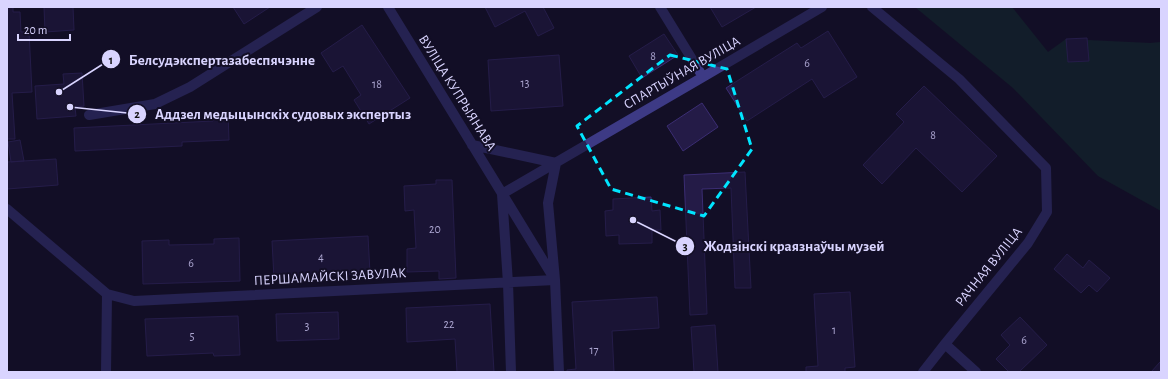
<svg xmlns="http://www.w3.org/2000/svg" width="1168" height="379" viewBox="0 0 1168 379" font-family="'Alegreya Sans',sans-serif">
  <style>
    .green { fill: #12302f }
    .building { fill: #241b47; stroke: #3b2d73 }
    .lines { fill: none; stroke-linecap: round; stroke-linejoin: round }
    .minor { stroke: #3d3a85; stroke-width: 10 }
    .marked { fill: none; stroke: #00e5ff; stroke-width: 3; stroke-dasharray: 8 5; stroke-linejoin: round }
    .labels { text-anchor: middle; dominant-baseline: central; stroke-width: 4; stroke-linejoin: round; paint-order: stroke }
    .number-label { font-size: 12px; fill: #aca6d1 }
    .street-label { font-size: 14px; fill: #d9d4ff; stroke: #130f26 }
    .leader { fill: none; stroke: #d9d4ff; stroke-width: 1.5 }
    .callout-dot { fill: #d9d4ff; stroke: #130f26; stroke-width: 1.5 }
    .mark-label { font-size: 12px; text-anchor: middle; font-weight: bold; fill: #111 }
    .callout-label { font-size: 15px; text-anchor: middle; font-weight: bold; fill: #d9d4ff; stroke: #130f26; stroke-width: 4; stroke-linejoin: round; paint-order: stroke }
  </style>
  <rect width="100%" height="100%" fill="#130f26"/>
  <!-- green -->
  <path class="green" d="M915,7H1012L1048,52L1066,39L1150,43L1161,42V211L1098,176L1013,88Z"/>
  <!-- building -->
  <path class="building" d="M7,7H13V12H20L21,32H29L32,92L12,93L15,139H7Z
    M44,7H73L74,30L45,32Z
    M233,7H270L244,24Z
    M485,7H543L554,28L538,36L525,11L495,27Z
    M710,7H756L722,27Z
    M362,25L410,98L369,124L354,100L361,95L343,66L333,72L321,53Z
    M828,31L857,77L824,98L812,79L747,121L726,88L797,43L801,48Z
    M664,34L678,55L642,78L629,56Z
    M1087,38L1089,61L1068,62L1066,39Z
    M559,55L563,106L491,111L488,60Z
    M82,73L84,106L75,107L76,116L37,119L35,86L64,84L63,74Z
    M924,86L997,156L962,192L916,148L882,184L863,165L904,122L896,114Z
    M702,103L718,127L683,151L667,126Z
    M213,113H228L229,140L182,142V146L75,151L74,128L213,121Z
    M20,140L24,161L11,162L8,142Z
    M56,159L58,185L7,189V162Z
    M745,172L751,288H735L731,188L702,189L707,314L690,315L684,175Z
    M436,180H452L456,278L439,279V271L407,272V249L416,248L414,210L405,211L404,186L436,184Z
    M651,197L652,211L660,210L661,230H652V243L619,244V235L606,236L605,211L613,210V199Z
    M368,236L370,273L274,278L272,241Z
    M239,238L240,281L143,284L142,241L169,240V245L214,244V239Z
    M1067,254L1083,268L1089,260L1110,278L1097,292L1089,285L1081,293L1054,269Z
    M850,292L855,367L845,368V372H806V367L818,366L814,294Z
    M657,297L659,328L612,331L614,372H567V370L576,369L572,302Z
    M490,304L494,372H457L455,339L407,342L406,308Z
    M338,312L339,339L277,341L276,314Z
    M238,316L240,355L214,356L213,353L147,356L145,319Z
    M1020,317L1047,345L1019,372H1009L996,359L1010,345L1001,335Z
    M715,325L718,372H694L691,327Z
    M1160,362L1161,364V372H1151Z"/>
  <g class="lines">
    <!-- minor -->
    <path class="minor" d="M660,7L703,77
      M872,7L959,79L1046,168L1047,212L1028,243L945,344L923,372
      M89,115L155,104L190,87L317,7
      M472,145L556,163L548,203L555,280L559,372
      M7,209L107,294L134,301L555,280L388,7
      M945,344L976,372
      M106,372L107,294
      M511,372L508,283L502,194L703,77L822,7"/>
  </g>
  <!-- marked area -->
  <path d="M0 0H1168V379H0ZM670,55L727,69L752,149L704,216L611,189L577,126Z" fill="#130f26" fill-opacity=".55" fill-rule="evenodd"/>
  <path class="marked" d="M670,55L727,69L752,149L704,216L611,189L577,126Z"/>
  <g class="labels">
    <!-- number labels -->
    <g class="number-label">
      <text x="653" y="56">8</text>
      <text x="807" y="63">6</text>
      <text x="525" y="83">13</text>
      <text x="377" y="84">18</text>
      <text x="933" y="135">8</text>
      <text x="435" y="229">20</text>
      <text x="321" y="257">4</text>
      <text x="191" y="263">6</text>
      <text x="449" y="324">22</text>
      <text x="307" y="326">3</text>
      <text x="834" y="330">1</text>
      <text x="192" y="336">5</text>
      <text x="1024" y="340">6</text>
      <text x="594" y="350">17</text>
    </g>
    <!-- street labels -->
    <g class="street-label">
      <text transform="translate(682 73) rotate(-30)">СПАРТЫЎНАЯ ВУЛІЦА</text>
      <text transform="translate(457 93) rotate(58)">ВУЛІЦА КУПРЫЯНАВА</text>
      <text transform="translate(989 267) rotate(-51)">РАЧНАЯ ВУЛІЦА</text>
      <text transform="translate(330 277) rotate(-3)">ПЕРШАМАЙСКІ ЗАВУЛАК</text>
    </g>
  </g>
  <!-- callouts -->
  <path class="leader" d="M59 92L111 59M70 107L137 114M633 220L685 246"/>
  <g class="callout-dot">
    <circle cx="59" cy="92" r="4"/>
    <circle cx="70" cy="107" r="4"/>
    <circle cx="633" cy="220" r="4"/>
    <circle cx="111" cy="59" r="10"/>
    <circle cx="137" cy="114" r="10"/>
    <circle cx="685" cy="246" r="10"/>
  </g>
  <g class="mark-label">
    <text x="111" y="64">1</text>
    <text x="137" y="118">2</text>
    <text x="685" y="250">3</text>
  </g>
  <g class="callout-label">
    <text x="222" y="65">Белсудэкспертазабеспячэнне</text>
    <text x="283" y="119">Аддзел медыцынскіх судовых экспертыз</text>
    <text x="794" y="251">Жодзінскі краязнаўчы музей</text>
  </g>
  <!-- border -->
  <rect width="1168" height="379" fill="none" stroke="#d9d4ff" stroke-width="16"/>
  <!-- scale -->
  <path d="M18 34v6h52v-6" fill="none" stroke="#d9d4ff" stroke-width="2"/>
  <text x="24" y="34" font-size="12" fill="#d9d4ff" stroke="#130f26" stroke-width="3" paint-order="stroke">20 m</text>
</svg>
